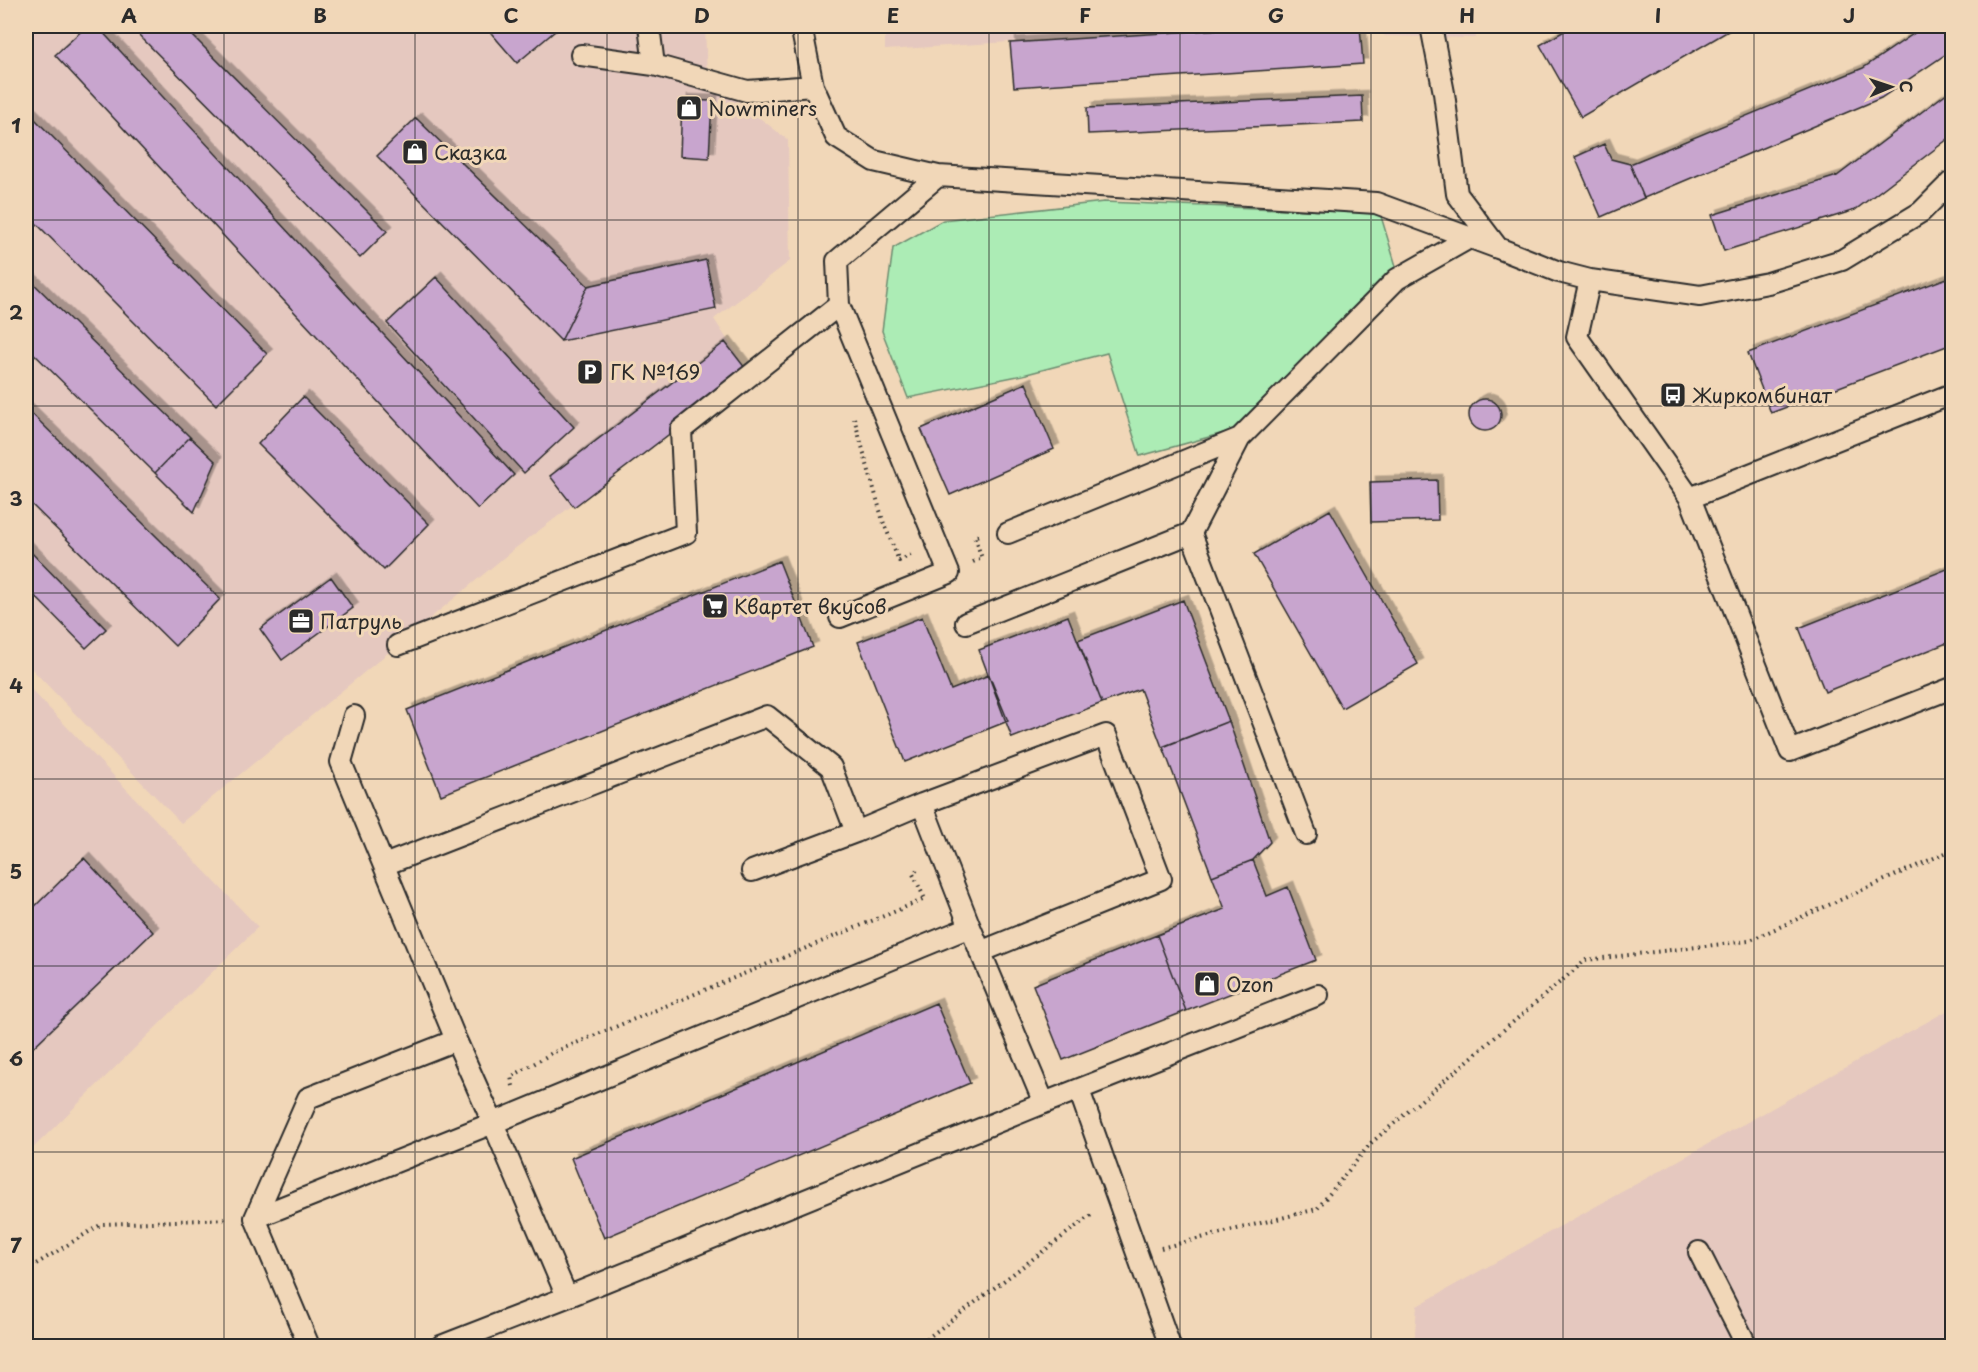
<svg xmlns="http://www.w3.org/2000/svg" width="1978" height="1372" viewBox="0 0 1978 1372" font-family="'Playpen Sans',sans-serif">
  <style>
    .built { fill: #e5c8bf }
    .green { fill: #acecb5; stroke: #6c8c70; stroke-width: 1.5 }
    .building { fill: #c8a5ce; stroke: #2b2b2b; stroke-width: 1.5; filter: url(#shadow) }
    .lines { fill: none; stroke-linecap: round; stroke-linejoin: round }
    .service-casing { stroke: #2b2b2b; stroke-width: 24 }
    .path { stroke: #2b2b2b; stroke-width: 4; stroke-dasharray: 1.5 4.5; stroke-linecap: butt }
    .service { stroke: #f1d7b8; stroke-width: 20 }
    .grid { fill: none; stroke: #2b2b2b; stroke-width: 1.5; stroke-opacity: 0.55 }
    .labels { text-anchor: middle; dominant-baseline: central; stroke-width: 6; stroke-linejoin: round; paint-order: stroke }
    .poi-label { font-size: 20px; fill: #2b2b2b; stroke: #f1d7b8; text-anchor: start }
    .neatline { fill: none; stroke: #2b2b2b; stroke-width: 2 }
    .grid-label { font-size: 20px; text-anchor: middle; font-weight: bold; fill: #2b2b2b }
  </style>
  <defs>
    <filter id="shadow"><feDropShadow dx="5.5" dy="-5.5" stdDeviation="0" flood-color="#0004"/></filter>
  </defs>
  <rect width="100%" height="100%" fill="#f1d7b8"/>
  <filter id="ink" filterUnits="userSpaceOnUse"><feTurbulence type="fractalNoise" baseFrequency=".0167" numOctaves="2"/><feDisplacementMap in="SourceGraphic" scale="12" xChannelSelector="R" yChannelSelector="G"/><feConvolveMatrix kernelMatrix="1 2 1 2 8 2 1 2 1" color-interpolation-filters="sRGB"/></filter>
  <g filter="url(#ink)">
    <!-- built -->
    <path class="built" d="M26,26H705L707,77L788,140L790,261L714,319L749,373L513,550L181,823L26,663Z
      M885,26H1259L885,50Z
      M1374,26H1480L1475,38L1385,36Z
      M26,684L258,927L26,1155Z
      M1952,1008V1346H1414L1417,1306Z"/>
    <!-- green -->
    <path class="green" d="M1104,202L1380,213L1396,266L1238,429L1140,456L1107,353L1023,375L908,398L882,331L893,248L943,220Z"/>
    <!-- building -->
    <path class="building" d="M87,26H97L514,475L478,509L55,55Z
      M130,26H183L387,231L360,258Z
      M485,26H561L517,63Z
      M1271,26H1360L1363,64L1014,87L1010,43Z
      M1573,26H1737L1581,117L1540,45Z
      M1925,26H1952V50L1881,98L1644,198L1630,164L1863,68Z
      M1952,89V136L1855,210L1724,251L1712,215L1837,176Z
      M1362,96L1363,122L1088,134L1087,108Z
      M682,100L712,101L709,158L680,156Z
      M26,110L267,354L216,405L26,213Z
      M416,118L588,286L561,341L377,156Z
      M1604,144L1611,159L1630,164L1644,198L1601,217L1575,157Z
      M706,260L716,309L561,341L588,286Z
      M26,276L190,437L155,473L26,346Z
      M1952,276V344L1771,413L1748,353Z
      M436,277L574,427L524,473L387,323Z
      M725,342L749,373L574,507L550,476Z
      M1026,383L1054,449L950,495L921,429Z
      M303,397L429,524L384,570L258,444Z
      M1469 415a16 16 0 1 1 32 0a16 16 0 1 1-32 0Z
      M26,408L220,599L175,646L26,499Z
      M190,437L216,462L194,512L155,473Z
      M1437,480L1438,520L1371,522L1370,482Z
      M1330,510L1418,664L1342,708L1254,554Z
      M26,547L106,629L86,648L26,587Z
      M779,561L813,647L441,795L407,710Z
      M1952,567V641L1825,692L1799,628Z
      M331,577L353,608L282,660L260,629Z
      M1183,600L1229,721L1162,747L1140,689L1102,703L1078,640Z
      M1068,616L1102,703L1012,738L979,650Z
      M922,617L951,690L989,675L1008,721L905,762L858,642Z
      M1229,721L1270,842L1253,860L1212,876L1163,747Z
      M84,858L153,932L26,1054V915Z
      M1253,860L1267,896L1288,887L1316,960L1186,1011L1157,935L1225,909L1212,876Z
      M1157,935L1186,1011L1063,1060L1033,985Z
      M936,1003L970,1083L604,1238L571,1158Z"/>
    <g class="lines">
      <defs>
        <path id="service" d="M649,26L654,65L747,91L813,86
          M801,26L813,86L836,137L874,161L938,176L1376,203L1498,248
          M1431,26L1444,93L1457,194L1498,248L1559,272L1590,280L1700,296L1768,283L1842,260L1921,212L1952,181
          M581,55L654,65
          M1590,280L1577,337L1690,498L1952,394
          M1240,438L1191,533L1306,834
          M1690,498L1790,751L1952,688
          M1008,533L1240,438L1397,279L1471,237
          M840,617L949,573L839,305L837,261L938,176
          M966,623L1191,533
          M398,645L686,533L681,430L839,305
          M384,865L767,716L831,767L856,832
          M752,871L856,832L922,804
          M980,952L1161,879L1106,735L922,804L970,927L1044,1103L1318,995
          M1079,1090L1170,1346
          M255,1218L493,1123L456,1040L341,762L354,716
          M1699,1252L1747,1346
          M567,1297L493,1123L970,927
          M309,1346L255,1218L308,1098L456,1040
          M441,1346L567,1297L1044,1103"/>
      </defs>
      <!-- service casing -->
      <use href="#service" class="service-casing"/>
      <!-- path -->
      <path class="path" d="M854,418L883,521L899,561L914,553
        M973,562L982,558L974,536L981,535
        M513,1086L511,1077L552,1053L925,899L913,874L919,868
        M1161,1248L1317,1209L1371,1143L1586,960L1748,941L1952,850
        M26,1270L102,1224L228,1219
        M917,1346L1094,1213"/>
      <!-- service -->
      <use href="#service" class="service"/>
    </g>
  </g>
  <!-- grid -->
  <path class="grid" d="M224,26V1346M415,26V1346M607,26V1346M798,26V1346M989,26V1346M1180,26V1346M1371,26V1346M1563,26V1346M1754,26V1346M26,220H1952M26,406H1952M26,593H1952M26,779H1952M26,966H1952M26,1152H1952"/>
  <!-- icons -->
  <defs>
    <symbol id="shop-square" viewBox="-11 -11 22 22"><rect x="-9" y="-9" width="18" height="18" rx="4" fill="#2b2b2b" stroke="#f1d7b8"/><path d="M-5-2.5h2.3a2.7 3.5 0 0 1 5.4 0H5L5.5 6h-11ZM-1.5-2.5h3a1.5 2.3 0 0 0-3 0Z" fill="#fff"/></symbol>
    <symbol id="parking-square" viewBox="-11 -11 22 22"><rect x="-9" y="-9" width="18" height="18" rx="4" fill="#2b2b2b" stroke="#f1d7b8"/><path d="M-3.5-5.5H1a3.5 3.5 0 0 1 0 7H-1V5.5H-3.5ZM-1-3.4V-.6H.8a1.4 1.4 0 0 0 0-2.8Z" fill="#fff"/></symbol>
    <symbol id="bus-square" viewBox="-11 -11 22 22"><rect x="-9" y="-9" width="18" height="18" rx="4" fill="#2b2b2b" stroke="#f1d7b8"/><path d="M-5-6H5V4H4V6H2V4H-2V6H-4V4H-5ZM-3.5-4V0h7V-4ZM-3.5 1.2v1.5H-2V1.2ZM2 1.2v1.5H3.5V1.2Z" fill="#fff"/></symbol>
    <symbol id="supermarket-square" viewBox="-11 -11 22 22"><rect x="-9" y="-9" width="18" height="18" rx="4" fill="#2b2b2b" stroke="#f1d7b8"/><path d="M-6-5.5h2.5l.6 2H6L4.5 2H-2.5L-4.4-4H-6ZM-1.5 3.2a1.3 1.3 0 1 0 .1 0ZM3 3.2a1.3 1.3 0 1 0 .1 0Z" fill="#fff"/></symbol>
    <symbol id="office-square" viewBox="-11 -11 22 22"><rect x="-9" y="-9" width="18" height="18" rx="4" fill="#2b2b2b" stroke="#f1d7b8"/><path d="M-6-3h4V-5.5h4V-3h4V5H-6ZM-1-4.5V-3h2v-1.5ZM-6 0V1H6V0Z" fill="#fff"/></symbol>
  </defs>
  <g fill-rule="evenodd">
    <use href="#shop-square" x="674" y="93" width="30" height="30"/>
    <use href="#shop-square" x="400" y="137" width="30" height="30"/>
    <use href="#parking-square" x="575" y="357" width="30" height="30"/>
    <use href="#bus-square" x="1658" y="380" width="30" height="30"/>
    <use href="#supermarket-square" x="700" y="591" width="30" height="30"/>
    <use href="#office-square" x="286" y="606" width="30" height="30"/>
    <use href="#shop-square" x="1192" y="969" width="30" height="30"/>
  </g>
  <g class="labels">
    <!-- poi labels -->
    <g class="poi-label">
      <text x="708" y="108">Nowminers</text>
      <text x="434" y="152">Сказка</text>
      <text x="610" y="372">ГК №169</text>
      <text x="1692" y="395">Жиркомбинат</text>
      <text x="734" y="606">Квартет вкусов</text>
      <text x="320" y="621">Патруль</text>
      <text x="1226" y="984">Ozon</text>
    </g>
  </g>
  <!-- margin -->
  <rect width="1978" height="1372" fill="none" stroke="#f1d7b8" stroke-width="66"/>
  <!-- north arrow -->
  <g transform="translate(1891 87) rotate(88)" stroke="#f1d7b8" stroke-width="4.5" paint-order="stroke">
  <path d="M0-4.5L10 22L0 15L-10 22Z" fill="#2b2b2b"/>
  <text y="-9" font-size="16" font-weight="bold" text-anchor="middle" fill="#2b2b2b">С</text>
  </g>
  <rect x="33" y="33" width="1912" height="1306" class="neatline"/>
  <g class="grid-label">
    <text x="129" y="23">A</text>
    <text x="320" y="23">B</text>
    <text x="511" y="23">C</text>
    <text x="702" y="23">D</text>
    <text x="893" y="23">E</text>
    <text x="1085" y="23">F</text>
    <text x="1276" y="23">G</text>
    <text x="1467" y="23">H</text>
    <text x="1658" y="23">I</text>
    <text x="1849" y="23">J</text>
    <text x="16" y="133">1</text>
    <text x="16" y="320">2</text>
    <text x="16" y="506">3</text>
    <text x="16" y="693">4</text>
    <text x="16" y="879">5</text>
    <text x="16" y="1066">6</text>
    <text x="16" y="1253">7</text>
  </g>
</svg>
